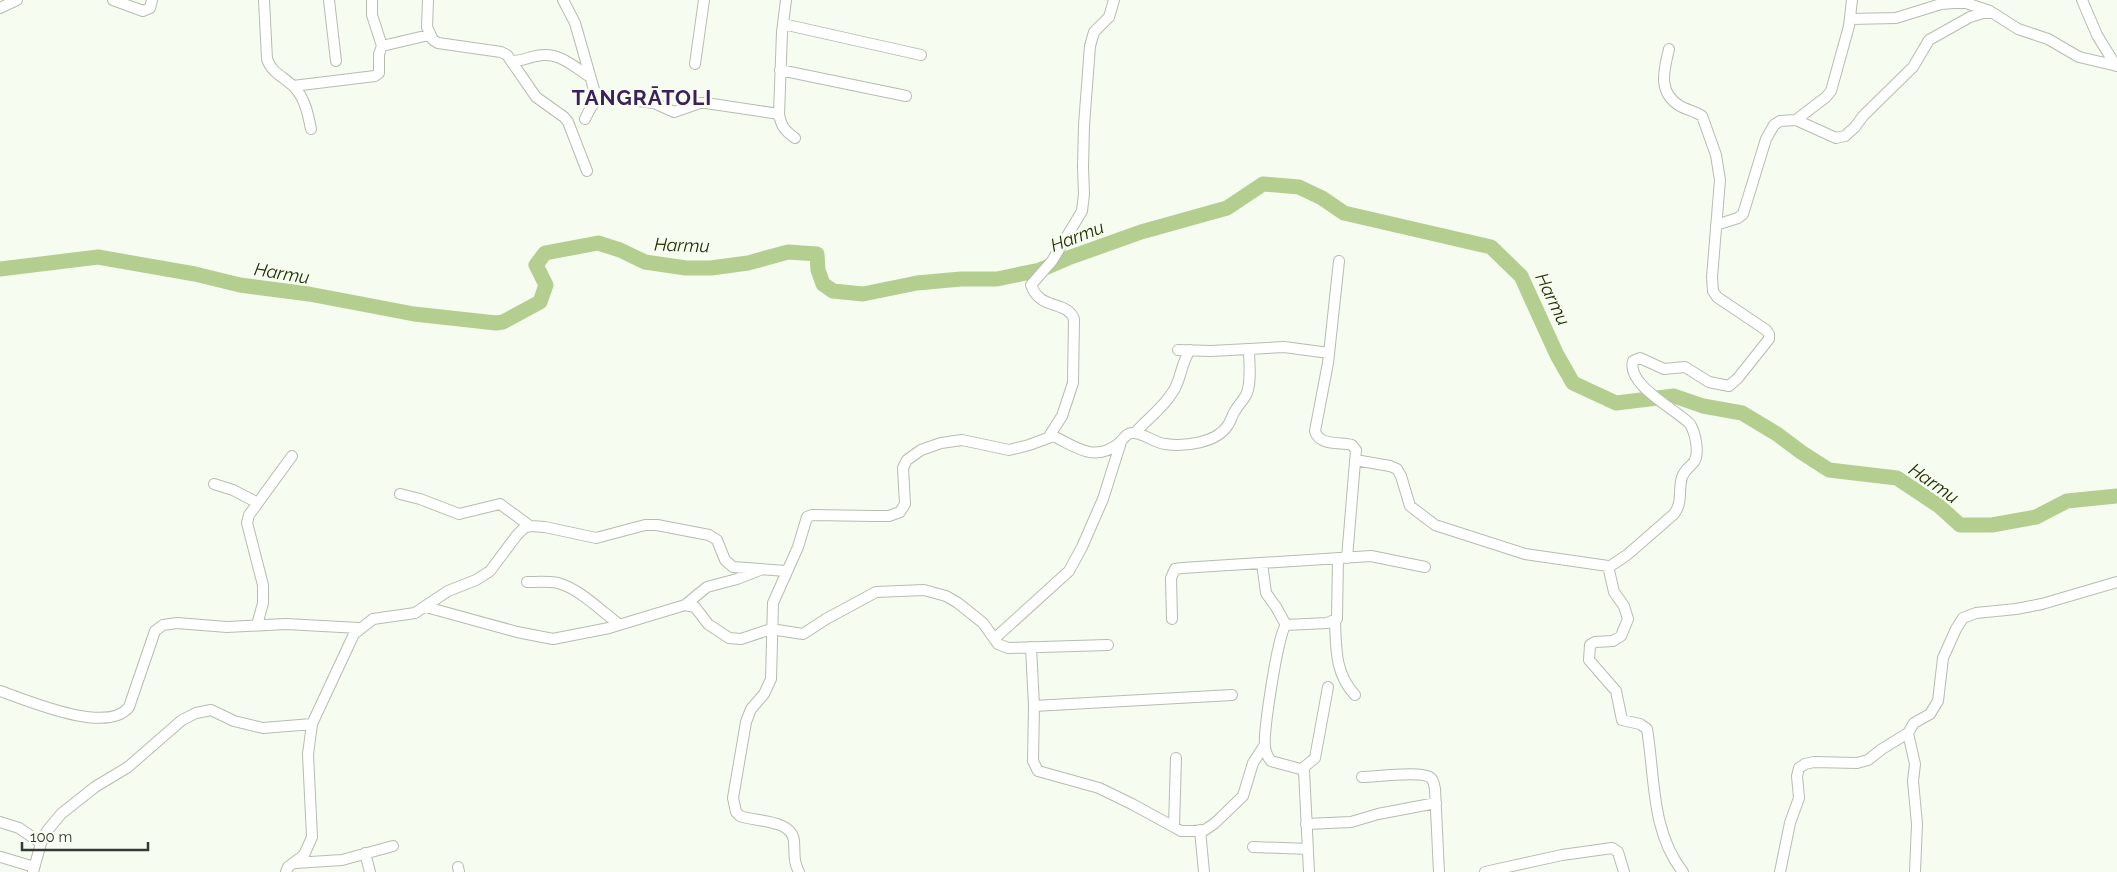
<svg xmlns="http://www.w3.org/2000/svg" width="2117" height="872" viewBox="0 0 2117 872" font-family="Raleway,sans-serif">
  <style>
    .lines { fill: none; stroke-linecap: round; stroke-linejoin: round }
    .river { stroke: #b4ce90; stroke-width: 15 }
    .minor-casing { stroke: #b7bcb1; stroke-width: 12 }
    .minor { stroke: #fff; stroke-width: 10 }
    .labels { text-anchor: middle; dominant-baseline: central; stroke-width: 5; stroke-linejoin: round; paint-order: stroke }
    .water-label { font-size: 18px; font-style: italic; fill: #213003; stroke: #f6fcf0 }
    .district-label { font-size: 21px; font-weight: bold; letter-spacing: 1px; fill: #3c2059; stroke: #f6fcf0 }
  </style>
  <rect width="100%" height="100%" fill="#f6fcf0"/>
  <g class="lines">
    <!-- river -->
    <path class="river" d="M0,269L98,257L195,274L240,285L309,294L414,314L496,323L503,322L540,302L546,285L536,265L545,253L598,243L620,250L645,262L686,268H711L748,263L788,252L817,254L818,270L823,284L833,291L863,294L917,283L961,279H997L1040,270L1068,258L1141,232L1227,208L1263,184L1299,187L1322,198L1344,213L1491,247L1521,276L1557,355L1573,383L1616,403L1674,396L1703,406L1742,413L1777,434L1801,452L1829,470L1897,478L1939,506L1960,525H1992L2036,517L2067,501L2117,496"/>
    <defs>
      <path id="minor" d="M113,0L143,11L150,8L152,0
        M264,0L267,59C272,74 285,77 295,88C305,99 308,114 311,129
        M329,0L336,61
        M372,0V15L382,46
        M428,0L427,27L433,40L438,43L501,52L507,55L536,97L564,117L568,122L587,171
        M563,0L575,23L597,100
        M786,0L782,32L779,114C781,126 785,131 795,138
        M2082,0L2097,35L2116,66
        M0,8L17,0
        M1850,19L1896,18L1941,4L1954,3H1966L1990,11
        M783,24L921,55
        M512,61C524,61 533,55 544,55C561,54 576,68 590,77
        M695,64L704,0
        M780,70L906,96
        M293,86L375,76L379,73V54L382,46L429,35
        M585,119C591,107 594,98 608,97L654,103L674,112L700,103H706L779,114
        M1796,120L1826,97L1831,91L1849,26L1852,0
        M1716,225L1738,218L1743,214L1766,139L1774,125L1780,121L1796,120L1836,138L1845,136L1855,127L1863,116L1913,67L1929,40L1970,17L1983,13H1993L2018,29L2048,39L2079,57L2117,66
        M1339,261L1328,363L1315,431C1319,446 1340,442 1352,445L1356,450L1347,558
        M1178,350L1211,351L1284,347L1329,353
        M1135,433C1147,419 1162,409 1172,393C1181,382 1180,365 1190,350
        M1051,435C1075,446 1093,463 1118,444C1123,440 1126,433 1132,433C1143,432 1154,443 1165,444C1184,447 1217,443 1228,425C1231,421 1232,415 1235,411C1238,405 1243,401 1246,395C1252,383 1249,363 1249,349
        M1355,460L1390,466L1397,469L1401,476L1410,506L1435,525L1525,554L1608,566L1614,592L1624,606L1628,619L1621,636L1613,641L1595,642L1590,645L1589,660L1616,691L1622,720L1640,724L1647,729C1655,777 1651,832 1683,872
        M214,484L233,490L258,503
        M400,494L420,499L459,514L500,504L530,526
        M1262,563L1266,593L1276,607L1286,625
        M1609,567L1627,555L1674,514C1683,502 1678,491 1682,477C1685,469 1690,467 1694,462C1700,453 1695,432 1690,424C1677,410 1626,385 1633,361L1640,358L1664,369L1685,367L1709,382L1729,386L1738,378L1769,339V334L1766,330L1717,297L1713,291L1712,277L1720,180L1716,155L1702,116C1695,111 1687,110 1680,106C1657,92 1664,70 1669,49
        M527,582C537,582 548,581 558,583C580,589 601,611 619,624
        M685,605L707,587L737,579L760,570
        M426,607L517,632L553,639L609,628L685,605L695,607L708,624L729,638L741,639L771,629L803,634L826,619L876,592L924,590L946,596L958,603L983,623L998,644L1008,648L1108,645
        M1172,619L1171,578L1175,569L1182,568L1371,556L1425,567
        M1335,621C1336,648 1335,674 1355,695
        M257,625L263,603V585L247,523L249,515L292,456
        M994,639L1069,571L1082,547L1103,499L1121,442
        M1031,647L1034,706L1033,761L1038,771L1099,788L1132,804L1174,827L1181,831H1193L1205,830L1215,823L1243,796L1253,763L1264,746
        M0,691C29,701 107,735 129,707L155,631L163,625L177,623L227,627L286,624L359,628
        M1034,706L1232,695
        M1908,733L1915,764L1913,781L1917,824L1915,872
        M1303,768L1315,758L1328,687
        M1362,777C1375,777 1422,770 1431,778C1434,781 1434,785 1435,789L1439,872
        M0,822L19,828L41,843
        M1306,824L1351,822L1378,814L1436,803
        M1174,827L1176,758
        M1200,830L1204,872
        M1253,847L1308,849
        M365,853L370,872
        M1,857L34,867
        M295,863L342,860L393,846
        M458,867L459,872
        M33,872L41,843L47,831L61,814L95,787L128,767L182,720L196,713L211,710L234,721L263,728L312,724
        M286,872L288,867L304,855L312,837L308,754L312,724L354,634L373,619L415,613L448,591L476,580L490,571L517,535L524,528L530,526L545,527L596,538L645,525H657L709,535L717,540L725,560L733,567L786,571
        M799,872C793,861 795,853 794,841C792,819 755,822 740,816L736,812L733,798L746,722L751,709L764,694L771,679L773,603L798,547L807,517L812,515L874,516H889L900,512L905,504L903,468L907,460L921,450L941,443L962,440L1009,450L1029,445L1048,438L1062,416L1073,383L1074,319C1067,300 1040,311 1031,285L1052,261L1082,211L1084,194L1083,167L1084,125L1090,46L1094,32L1109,17L1114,0
        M1309,872L1304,770L1271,761C1268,758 1266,753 1265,747C1263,734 1278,632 1286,625L1327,623L1337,619L1338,558
        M1485,872L1562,855L1612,848L1618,852L1624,872
        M1780,872L1790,823L1799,798L1797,776L1799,768L1805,764L1814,762L1857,763L1868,760L1882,749L1908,733L1914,723L1930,714L1938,701L1943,658L1956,629L1963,618L1976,613L2016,609L2042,604L2117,582"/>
    </defs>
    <!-- minor casing -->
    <use href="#minor" class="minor-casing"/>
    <!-- minor -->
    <use href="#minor" class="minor"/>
  </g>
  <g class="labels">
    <!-- water labels -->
    <g class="water-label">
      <text transform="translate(1077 236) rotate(-21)">Harmu</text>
      <text transform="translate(682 245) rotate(2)">Harmu</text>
      <text transform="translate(282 273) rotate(9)">Harmu</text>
      <text transform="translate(1553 299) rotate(64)">Harmu</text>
      <text transform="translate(1934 483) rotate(35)">Harmu</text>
    </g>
    <!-- district labels -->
    <g class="district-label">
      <text x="642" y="97">TANGRĀTOLI</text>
    </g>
  </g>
  <!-- scale -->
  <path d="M22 842v8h126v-8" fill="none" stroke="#363834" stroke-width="2.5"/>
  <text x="30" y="842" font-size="15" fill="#363834" stroke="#f6fcf0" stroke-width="4" paint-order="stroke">100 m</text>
</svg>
